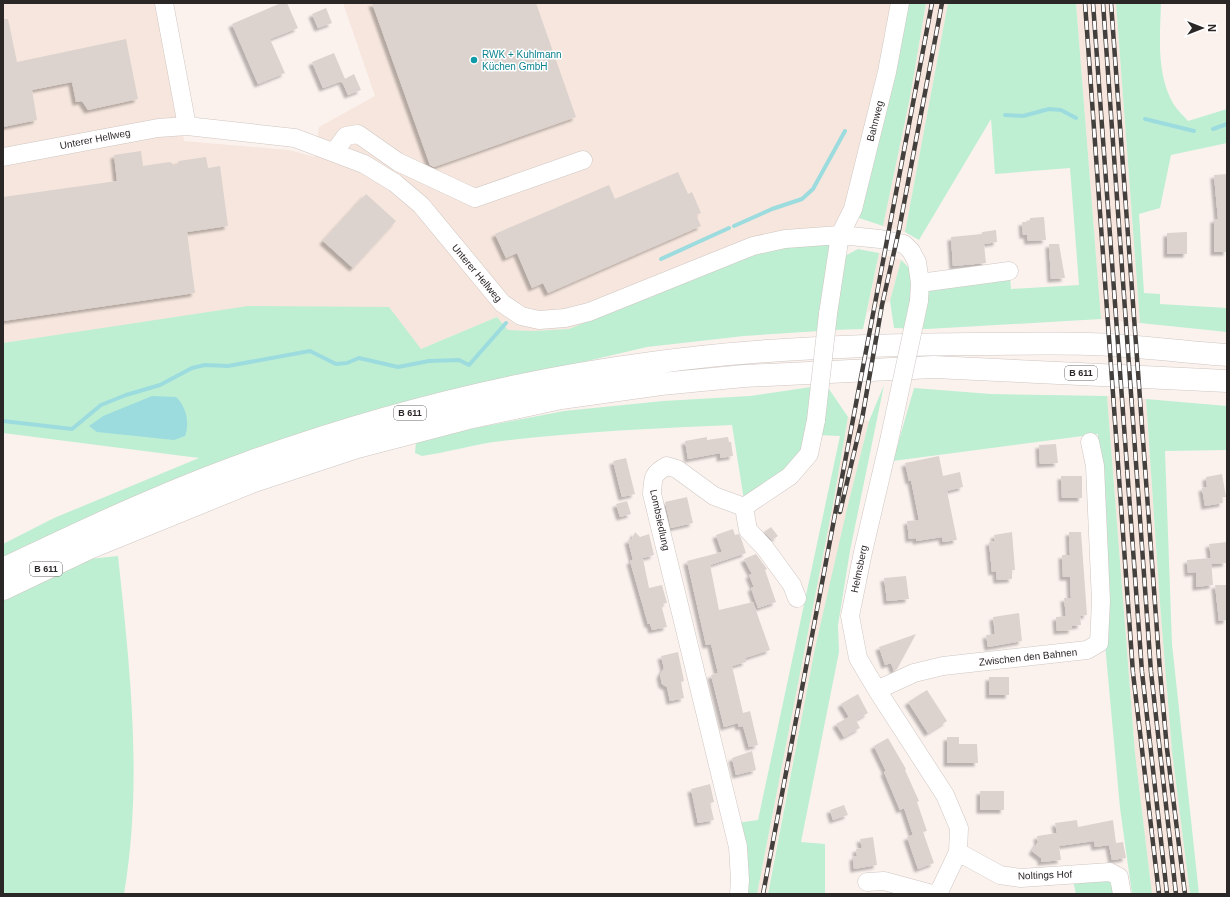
<svg xmlns="http://www.w3.org/2000/svg" width="1230" height="897" viewBox="0 0 1230 897" font-family="Helvetica,sans-serif">
  <style>
    .built { fill: #f6e6dd }
    .green { fill: #beefd3 }
    .water { fill: #9ddcde }
    .lines { fill: none; stroke-linecap: round; stroke-linejoin: round }
    .stream { stroke: #9ddcde; stroke-width: 4 }
    .building { fill: #dcd3cf; filter: url(#shadow) }
    .minor-casing { stroke: #cfc6c2; stroke-width: 19 }
    .highway-casing { stroke: #cfc6c2; stroke-width: 23 }
    .minor { stroke: #fff; stroke-width: 18 }
    .highway { stroke: #fff; stroke-width: 22 }
    .rail-casing { stroke: #433f3d; stroke-width: 4.5 }
    .rail { stroke: #fff; stroke-width: 3; stroke-dasharray: 9; stroke-linecap: butt }
    .minor-bridge-casing { stroke: #cfc6c2; stroke-width: 19; stroke-linecap: butt }
    .minor-bridge { stroke: #fff; stroke-width: 18 }
    .culture-dot { fill: #0f9aa8; stroke: #fff; stroke-width: 1.5 }
    .labels { text-anchor: middle; dominant-baseline: central; stroke-width: 3; stroke-linejoin: round; paint-order: stroke }
    .shield { fill: #fff; stroke: #6b6867; stroke-width: 1 }
    .shield-label { font-size: 9px; font-weight: bold; fill: #2b2726 }
    .culture-label { font-size: 10px; fill: #0d838f; stroke: #fff; text-anchor: start }
    .street-label { font-size: 10px; fill: #2b2726; stroke: #fff }
  </style>
  <defs>
    <filter id="shadow"><feDropShadow dx="-3.5" dy="3.5" stdDeviation="1" flood-color="#0004"/></filter>
  </defs>
  <rect width="100%" height="100%" fill="#fbf2ee"/>
  <!-- built -->
  <path class="built" d="M3,3H160L173,66L184,141L289,150L315,157L319,127L375,96L343,3H905L884,106L832,242L569,329L533,331L507,330L497,317L421,349L95,330L3,343Z
    M926,3H948L905,232L883,226L910,97Z
    M1076,3H1116L1140,323L1101,319Z
    M879,253L901,260L890,301L867,312Z
    M1107,396L1146,399L1160,604L1172,751L1190,894H1152L1135,753Z
    M848,417L869,421L815,648L767,894H757L833,504Z"/>
  <!-- green -->
  <path class="green" d="M905,3H926L910,97L883,226L859,218L857,211Z
    M948,3H1076L1101,319L927,329L894,328L890,301L901,260L932,290L1010,277L1011,289L1079,285L1070,168L995,174L991,119L919,240L905,232Z
    M1116,3H1161C1160,38 1156,74 1174,105C1178,111 1184,116 1188,121L1227,109V143L1171,155L1160,208L1139,214L1144,293L1160,294V304L1227,308V332L1140,323Z
    M832,242L819,331L744,336L647,347L454,392L3,557V544L54,518L199,458L3,433V343L248,306L389,307L421,349L497,317L508,330L533,331L569,329L755,254L787,245Z
    M858,249L879,253L863,329L833,330L845,256Z
    M884,385L850,551L838,625L839,652L801,842L825,844V894H768L815,648L847,509L869,421Z
    M827,386L848,417L833,504L757,894H744L737,823L758,820L840,436L819,435Z
    M811,387L806,445L793,466L744,500L732,425C655,428 578,432 502,441C475,444 449,452 422,456L415,453L416,442L470,429L564,411L663,401L750,396Z
    M914,388L991,394L1107,396L1135,753L1152,894H1132L1120,808L1105,644L1106,601L1098,434L893,461Z
    M1146,399L1227,406V450L1165,451L1172,644L1199,894H1190L1172,751L1160,604Z
    M118,556C130,668 143,782 124,894H3V596L79,560Z
    M1109,877L1118,894H1076L1073,881Z"/>
  <!-- water -->
  <path class="water" d="M152,396L176,397C186,406 190,423 185,436L174,440L97,432L89,426L103,416Z"/>
  <g class="lines">
    <!-- stream -->
    <path class="stream" d="M1005,115L1023,116L1049,109L1061,110L1076,118
      M1145,119L1194,131
      M1213,129L1227,124
      M734,226L772,209L802,199L813,189L845,131
      M661,259L729,228
      M3,421L72,429L101,405L126,395L160,385L192,368L205,365L228,366L310,351L336,364L347,363L359,358L398,367L429,361L459,360L469,365L506,323"/>
  </g>
  <!-- building -->
  <path class="building" d="M281,3H287L298,28L270,39L285,73L258,84L232,24Z
    M372,3H536L576,117L434,167L430,165Z
    M326,8L332,23L318,28L312,14Z
    M3,19H8L17,62L126,39L138,99L88,110L82,101L76,102L72,82L32,90L37,120L3,127Z
    M334,53L345,79L354,74L361,90L348,95L342,81L323,88L312,62Z
    M141,151L143,166L170,162L176,166L179,161L206,157L208,168L220,166L228,226L187,232L195,293L3,321V197L117,181L114,155Z
    M678,172L688,194L692,192L701,213L696,215L701,226L548,293L543,283L532,288L517,253L506,258L495,234L609,185L615,199Z
    M1227,174V252H1214V219H1218L1214,175Z
    M366,194L396,221L353,268L323,241Z
    M1044,217L1046,240L1028,241L1027,235H1023L1022,222H1030V218Z
    M996,230L997,242L984,244L986,263L953,266L951,237L982,234V232Z
    M1187,232V254H1167V233Z
    M1049,244H1059L1065,278L1051,279Z
    M707,437V440L728,437L729,442H731L733,456L720,458V453L688,459L685,441Z
    M1056,444L1058,463L1040,464L1039,445Z
    M939,456L943,476L960,472L963,487L947,491L957,540L943,542L942,537L916,541V538L909,539L907,521L919,520L911,480L909,481L905,463Z
    M626,458L635,494L622,497L613,461Z
    M1222,474L1226,497H1222L1223,503L1205,506L1202,488L1207,487L1206,477Z
    M1061,476H1082V498H1062Z
    M687,497L693,523L671,528L665,502Z
    M627,501L631,514L620,517L616,504Z
    M771,527L778,536L772,540L764,532Z
    M733,529L735,535L739,534L741,538L746,553L710,565L719,610L753,602L770,650L745,658L746,662L732,666L743,713L750,711L758,745L749,747L743,726L739,727L738,723L724,727L711,675L718,673L711,644L706,645L687,561L722,552L716,535Z
    M635,532L640,537L649,534L654,555L636,560L643,559L649,588L662,585L667,603L661,604L667,627L652,630L650,624H648L630,561L633,560L628,540L632,539Z
    M1012,532L1015,570H1012V579L997,580L996,571L992,572L989,542L995,541L994,535Z
    M1069,532H1081L1087,615L1080,616L1081,625L1072,626V630L1057,631L1056,617L1066,616L1064,598H1071L1070,577H1063L1062,555H1070Z
    M1227,542L1226,563L1212,564L1211,560L1213,585L1196,587V572L1188,573L1187,560L1211,558L1209,544Z
    M756,554L767,569L765,570L776,602L758,608L751,588L754,587L749,575L752,574L744,559Z
    M906,576L909,599L887,601L884,578Z
    M1215,585H1226L1227,620L1219,621Z
    M1019,613L1022,641L988,647L986,635L995,634L993,617Z
    M916,634L897,669L894,671L891,663L885,665L879,647Z
    M678,652L684,681L681,682L684,698L670,701L667,687L662,684L660,675L664,668L661,656Z
    M989,677H1009V695H989Z
    M927,690L947,721L928,733L908,702Z
    M858,694L868,713L856,720L860,728L844,737L836,724L849,717L841,704Z
    M947,737H959V744H977L978,763H947Z
    M888,738L906,769L905,770L919,801L917,802L927,831L923,832L934,863L918,869L907,837L913,835L904,808L900,810L884,772L886,771L874,746Z
    M752,751L756,770L736,775L732,758Z
    M710,784L714,802L710,803L714,820L698,823L691,789Z
    M980,791H1004V810H980Z
    M844,805L848,815L833,820L830,810Z
    M1077,820L1078,827L1113,820L1116,843L1123,842L1126,858L1112,860L1109,845L1095,847L1094,841L1059,846L1061,860L1041,862V858L1032,851L1038,842L1037,836L1057,833L1055,823Z
    M873,837L877,865L854,869L853,857L857,856L856,849L862,848L860,839Z"/>
  <g class="lines">
    <defs>
      <path id="minor" d="M164,3L187,126
        M334,152L346,136L358,134L398,162L475,198L583,160
        M3,157L158,128L187,126L295,138L364,164L395,183L421,205L502,303L521,316L539,320L565,318L589,312L753,246L785,239L840,235L880,239L904,244L911,251L917,262L920,283L919,301
        M920,283L1009,271
        M828,314L840,235L853,209L887,72L900,3
        M889,441L863,552L850,616L858,658L877,690L945,795L959,828L958,852L938,894
        M744,507L748,530L765,548L792,585L797,598
        M877,690L914,673L943,666L1087,650L1099,643L1101,601L1095,466L1090,442
        M958,852L1000,875L1021,878L1110,872L1119,877L1122,894
        M867,882L884,881L932,894
        M739,894L740,880L738,847L652,494C653,478 652,474 667,466L677,469L714,496L744,507L790,476L809,454L816,420"/>
      <path id="highway" d="M3,569C83,531 163,493 247,463C377,416 515,381 652,363C758,348 867,345 974,344C1012,344 1050,343 1088,344C1134,345 1181,352 1227,355
        M3,589L89,548L254,481L357,447L468,418L561,398L661,384L744,376L934,367L1227,381"/>
    </defs>
    <!-- minor casing -->
    <use href="#minor" class="minor-casing"/>
    <!-- highway casing -->
    <use href="#highway" class="highway-casing"/>
    <!-- minor -->
    <use href="#minor" class="minor"/>
    <!-- highway -->
    <use href="#highway" class="highway"/>
    <defs>
      <path id="rail" d="M1085,3L1133,673L1159,894
        M1093,3L1142,672L1167,894
        M1103,3L1151,672L1176,894
        M1111,3L1160,672L1167,749L1185,894
        M840,512L862,419L882,305L899,230L942,3
        M763,894L932,3"/>
    </defs>
    <!-- rail casing -->
    <use href="#rail" class="rail-casing"/>
    <!-- rail -->
    <use href="#rail" class="rail"/>
    <defs>
      <path id="minor-bridge" d="M816,420L828,314
        M889,441L919,301"/>
    </defs>
    <!-- minor-bridge casing -->
    <use href="#minor-bridge" class="minor-bridge-casing"/>
    <!-- minor-bridge -->
    <use href="#minor-bridge" class="minor-bridge"/>
  </g>
  <!-- markers -->
  <circle class="culture-dot" cx="474" cy="60" r="4"/>
  <g class="labels">
    <!-- shield labels -->
    <g class="shield">
      <rect x="1065" y="366" width="32" height="14" rx="3"/>
      <rect x="394" y="406" width="32" height="14" rx="3"/>
      <rect x="30" y="562" width="32" height="14" rx="3"/>
    </g>
    <g class="shield-label">
      <text x="1081" y="373">B 611</text>
      <text x="410" y="413">B 611</text>
      <text x="46" y="569">B 611</text>
    </g>
    <!-- culture labels -->
    <g class="culture-label">
      <text x="482" y="54">RWK + Kuhlmann<tspan x="482" dy="12">Küchen GmbH</tspan></text>
    </g>
    <!-- street labels -->
    <g class="street-label">
      <text transform="translate(875 121) rotate(-76)">Bahnweg</text>
      <text transform="translate(95 139) rotate(-11)">Unterer Hellweg</text>
      <text transform="translate(477 273) rotate(50)">Unterer Hellweg</text>
      <text transform="translate(660 520) rotate(78)">Lombsiedlung</text>
      <text transform="translate(859 569) rotate(-78)">Helmsberg</text>
      <text transform="translate(1028 657) rotate(-6)">Zwischen den Bahnen</text>
      <text transform="translate(1045 875) rotate(-2)">Noltings Hof</text>
    </g>
  </g>
  <!-- border -->
  <rect width="1230" height="897" fill="none" stroke="#2b2726" stroke-width="8"/>
  <!-- north arrow -->
  <g transform="translate(1202 28) rotate(90)" stroke="#ffffff" stroke-width="3" paint-order="stroke">
  <path d="M0-3L7 15L0 10L-7 15Z" fill="#2b2726"/>
  <text y="-6" font-size="11" font-weight="bold" text-anchor="middle" fill="#2b2726">N</text>
  </g>
</svg>
